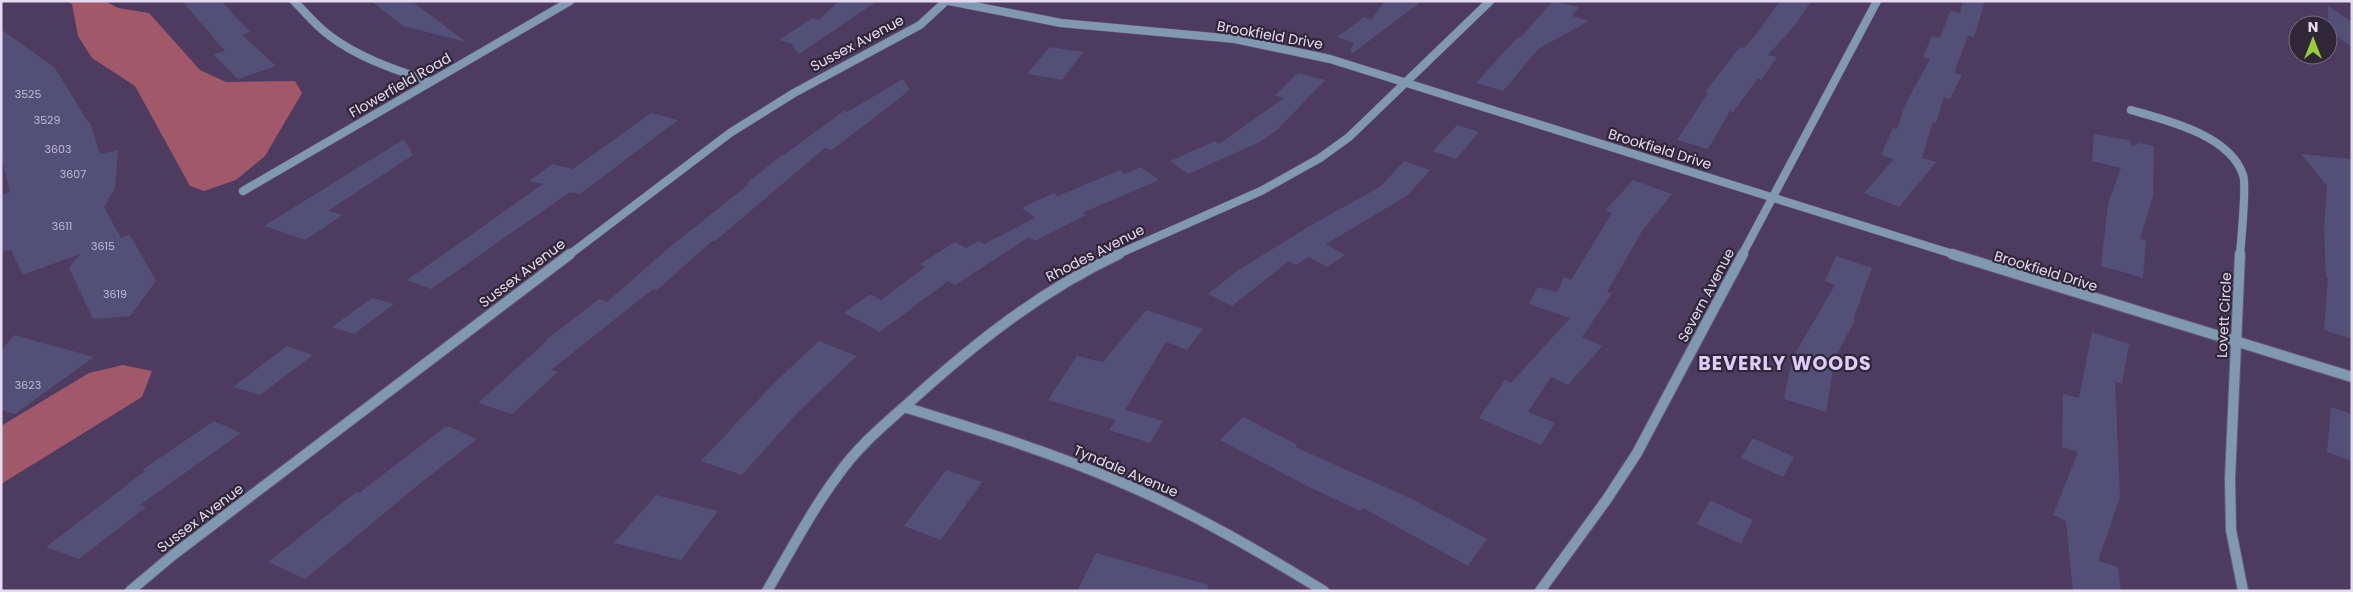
<svg xmlns="http://www.w3.org/2000/svg" width="2353" height="592" viewBox="0 0 2353 592" font-family="Poppins,sans-serif">
  <style>
    .forest { fill: #a15869 }
    .building { fill: #525077 }
    .lines { fill: none; stroke-linecap: round; stroke-linejoin: round }
    .minor-far1-casing { stroke: #68597a; stroke-width: 9 }
    .minor-casing { stroke: #68597a; stroke-width: 12 }
    .minor-far1 { stroke: #8099b0; stroke-width: 8 }
    .minor { stroke: #8099b0; stroke-width: 10 }
    .labels { text-anchor: middle; dominant-baseline: central; stroke-width: 4.5; stroke-linejoin: round; paint-order: stroke }
    .number-label { font-size: 11px; fill: #c0b8d2 }
    .street-label { font-size: 14px; fill: #e5dbf1; stroke: #2f2738 }
    .district-label { font-size: 19px; font-weight: bold; letter-spacing: 1px; fill: #e0ccf8; stroke: #2f2738 }
  </style>
  <rect width="100%" height="100%" fill="#4d3c60"/>
  <!-- forest -->
  <path class="forest" d="M67,1H105L118,8L149,13L200,70L226,82L295,81L302,93L265,156L236,180L204,191L190,186L135,86L92,58L78,36L72,4Z
    M123,365L152,371L142,397L1,484V426L89,373Z"/>
  <!-- building -->
  <path class="building" d="M182,1H221L250,32L242,35L276,66L238,79L213,54L225,51Z
    M371,1H412L466,42L403,26Z
    M839,1H877L799,54L792,46L793,44L779,40L812,18L819,20Z
    M1385,1H1422L1353,53L1350,50L1354,43L1337,37L1364,17L1371,20Z
    M1553,1L1579,7L1572,16L1589,21L1538,49L1503,91L1476,83L1515,40L1522,36Z
    M1780,1H1811L1796,24L1768,55L1777,57L1761,80L1758,78L1733,112L1730,111L1708,149L1677,140L1708,93L1705,92L1740,47L1744,48L1758,32Z
    M1963,1H1985L1974,37L1968,36L1954,73L1962,75L1950,99L1944,97L1936,123L1933,122L1922,158L1936,162L1899,207L1864,193L1894,159L1881,155L1893,128L1897,129L1905,105L1930,59L1923,57L1932,36L1940,38L1950,11L1960,13Z
    M2328,6L2352,22V47L2328,30Z
    M1,29L55,68L88,122H90L100,154L118,150L115,188L104,207L121,238L130,235L156,281L130,316L93,319L69,268L80,254L23,275L11,250L1,251V195L10,192L1,155Z
    M1050,47L1083,52L1062,80L1027,74Z
    M1298,73L1325,80L1277,130L1260,142L1188,174L1170,161L1215,141L1219,144L1284,98L1275,96Z
    M903,79L910,90L832,150L825,148L715,241H712L657,290L653,289L551,370L558,372L512,414L478,403L547,341L546,340L599,299L607,302L671,246L749,184L747,183L782,155H784L845,110L847,112Z
    M651,113L678,120L580,194L570,192L431,289L407,280L543,184L529,181L552,164L573,169Z
    M1457,125L1479,132L1456,159L1433,151Z
    M2094,134L2129,140L2132,146L2140,143L2154,146L2153,196L2140,239L2146,240L2143,278L2101,266L2108,204L2121,168L2092,161Z
    M404,139L413,155L328,211L343,215L305,240L264,226Z
    M2301,154L2352,159V339L2324,330L2328,278L2326,277L2324,229L2327,186Z
    M1404,161L1430,170L1408,195L1326,244L1345,255L1327,267L1309,257L1296,265L1289,261L1232,306L1208,294L1237,271L1308,227L1381,186Z
    M1141,167L1159,180L1082,213L1086,215L1035,241L1029,237L955,285L948,281L880,332L844,313L870,294L881,300L925,267L920,264L955,242L966,248L978,241L984,244L1035,218L1022,208L1054,193L1058,196L1120,170L1124,174Z
    M1633,180L1672,194L1642,231L1607,292L1612,293L1582,337L1602,346L1568,385L1551,377L1528,412L1555,423L1541,445L1479,418L1505,380L1511,383L1570,318L1529,304L1538,287L1557,292L1564,277L1571,280L1612,213L1606,210Z
    M1836,256L1872,268L1853,320H1855L1835,358L1826,412L1784,399L1792,359L1835,285L1825,281Z
    M372,298L394,304L354,334L332,327Z
    M1146,310L1203,329L1187,350L1166,342L1125,410L1163,421L1150,443L1109,430L1116,420L1048,400L1077,356L1103,362Z
    M2092,332L2129,344L2122,384L2115,381L2120,497L2098,561L2118,567L2121,591H2073L2066,521L2053,515L2078,452L2062,447L2063,394L2079,398Z
    M14,335L94,357L15,414L1,410V351Z
    M819,341L857,356L799,411L742,475L701,461L773,384Z
    M287,346L313,355L260,395L233,387Z
    M2331,407L2352,414V461L2327,452Z
    M1243,417L1298,445L1295,447L1412,499L1487,539L1468,566L1363,508L1360,511L1307,486L1220,440Z
    M214,421L241,433L140,505L146,507L79,559L46,547L145,471L142,470Z
    M445,427H450L477,439L418,485L305,579L268,562L356,492L359,493Z
    M1753,438L1794,457L1783,477L1741,458Z
    M946,470L982,482L941,540L904,526Z
    M656,495L718,511L681,560L614,543Z
    M1710,500L1753,520L1741,544L1697,524Z
    M1096,553L1208,585L1207,591H1077Z"/>
  <g class="lines">
    <defs>
      <path id="minor-far1" d="M294,1C306,13 316,26 330,36C359,58 396,70 431,82
        M949,1L1061,23L1235,39L1330,59L1956,255
        M2131,110C2166,120 2230,135 2243,175C2247,185 2241,240 2240,255
        M243,191L570,1
        M569,255L730,133L794,93L920,25L946,1
        M1116,255L1261,191L1320,158L1349,137L1490,1
        M1742,255L1877,1"/>
      <path id="minor" d="M1952,254L2352,377
        M2240,254L2230,479L2231,530L2243,591
        M904,407C979,430 1054,453 1127,485C1195,514 1260,552 1324,591
        M130,591L173,555L570,254
        M767,591C790,552 811,511 838,475C858,446 886,423 912,400C975,343 1042,290 1119,254
        M1540,591L1607,499L1637,453L1743,254"/>
    </defs>
    <!-- minor-far1 casing -->
    <use href="#minor-far1" class="minor-far1-casing"/>
    <!-- minor casing -->
    <use href="#minor" class="minor-casing"/>
    <!-- minor-far1 -->
    <use href="#minor-far1" class="minor-far1"/>
    <!-- minor -->
    <use href="#minor" class="minor"/>
  </g>
  <g class="labels">
    <!-- number labels -->
    <g class="number-label">
      <text x="28" y="94">3525</text>
      <text x="47" y="120">3529</text>
      <text x="58" y="149">3603</text>
      <text x="73" y="174">3607</text>
      <text x="62" y="226">3611</text>
      <text x="103" y="246">3615</text>
      <text x="115" y="294">3619</text>
      <text x="28" y="385">3623</text>
    </g>
    <!-- street labels -->
    <g class="street-label">
      <text transform="translate(1270 35) rotate(10)">Brookfield Drive</text>
      <text transform="translate(857 43) rotate(-28)">Sussex Avenue</text>
      <text transform="translate(400 85) rotate(-30)">Flowerfield Road</text>
      <text transform="translate(1660 149) rotate(17)">Brookfield Drive</text>
      <text transform="translate(1095 253) rotate(-27)">Rhodes Avenue</text>
      <text transform="translate(2046 271) rotate(17)">Brookfield Drive</text>
      <text transform="translate(522 273) rotate(-37)">Sussex Avenue</text>
      <text transform="translate(1706 295) rotate(-62)">Severn Avenue</text>
      <text transform="translate(2224 315) rotate(-87)">Lovett Circle</text>
      <text transform="translate(1126 471) rotate(23)">Tyndale Avenue</text>
      <text transform="translate(200 518) rotate(-37)">Sussex Avenue</text>
    </g>
    <!-- district labels -->
    <g class="district-label">
      <text x="1785" y="363">BEVERLY WOODS</text>
    </g>
  </g>
  <!-- border -->
  <rect width="2353" height="592" fill="none" stroke="#e5dbf1" stroke-width="5"/>
  <!-- north arrow -->
  <g transform="translate(2313 40)"><circle r="24" fill="#2f2738" stroke="#786f82"/>
  <path d="M0-4L9 19L0 12L-9 19Z" fill="#9acb34"/>
  <text y="-8" font-size="14" font-weight="bold" text-anchor="middle" fill="#e5dbf1">N</text>
  </g>
</svg>
